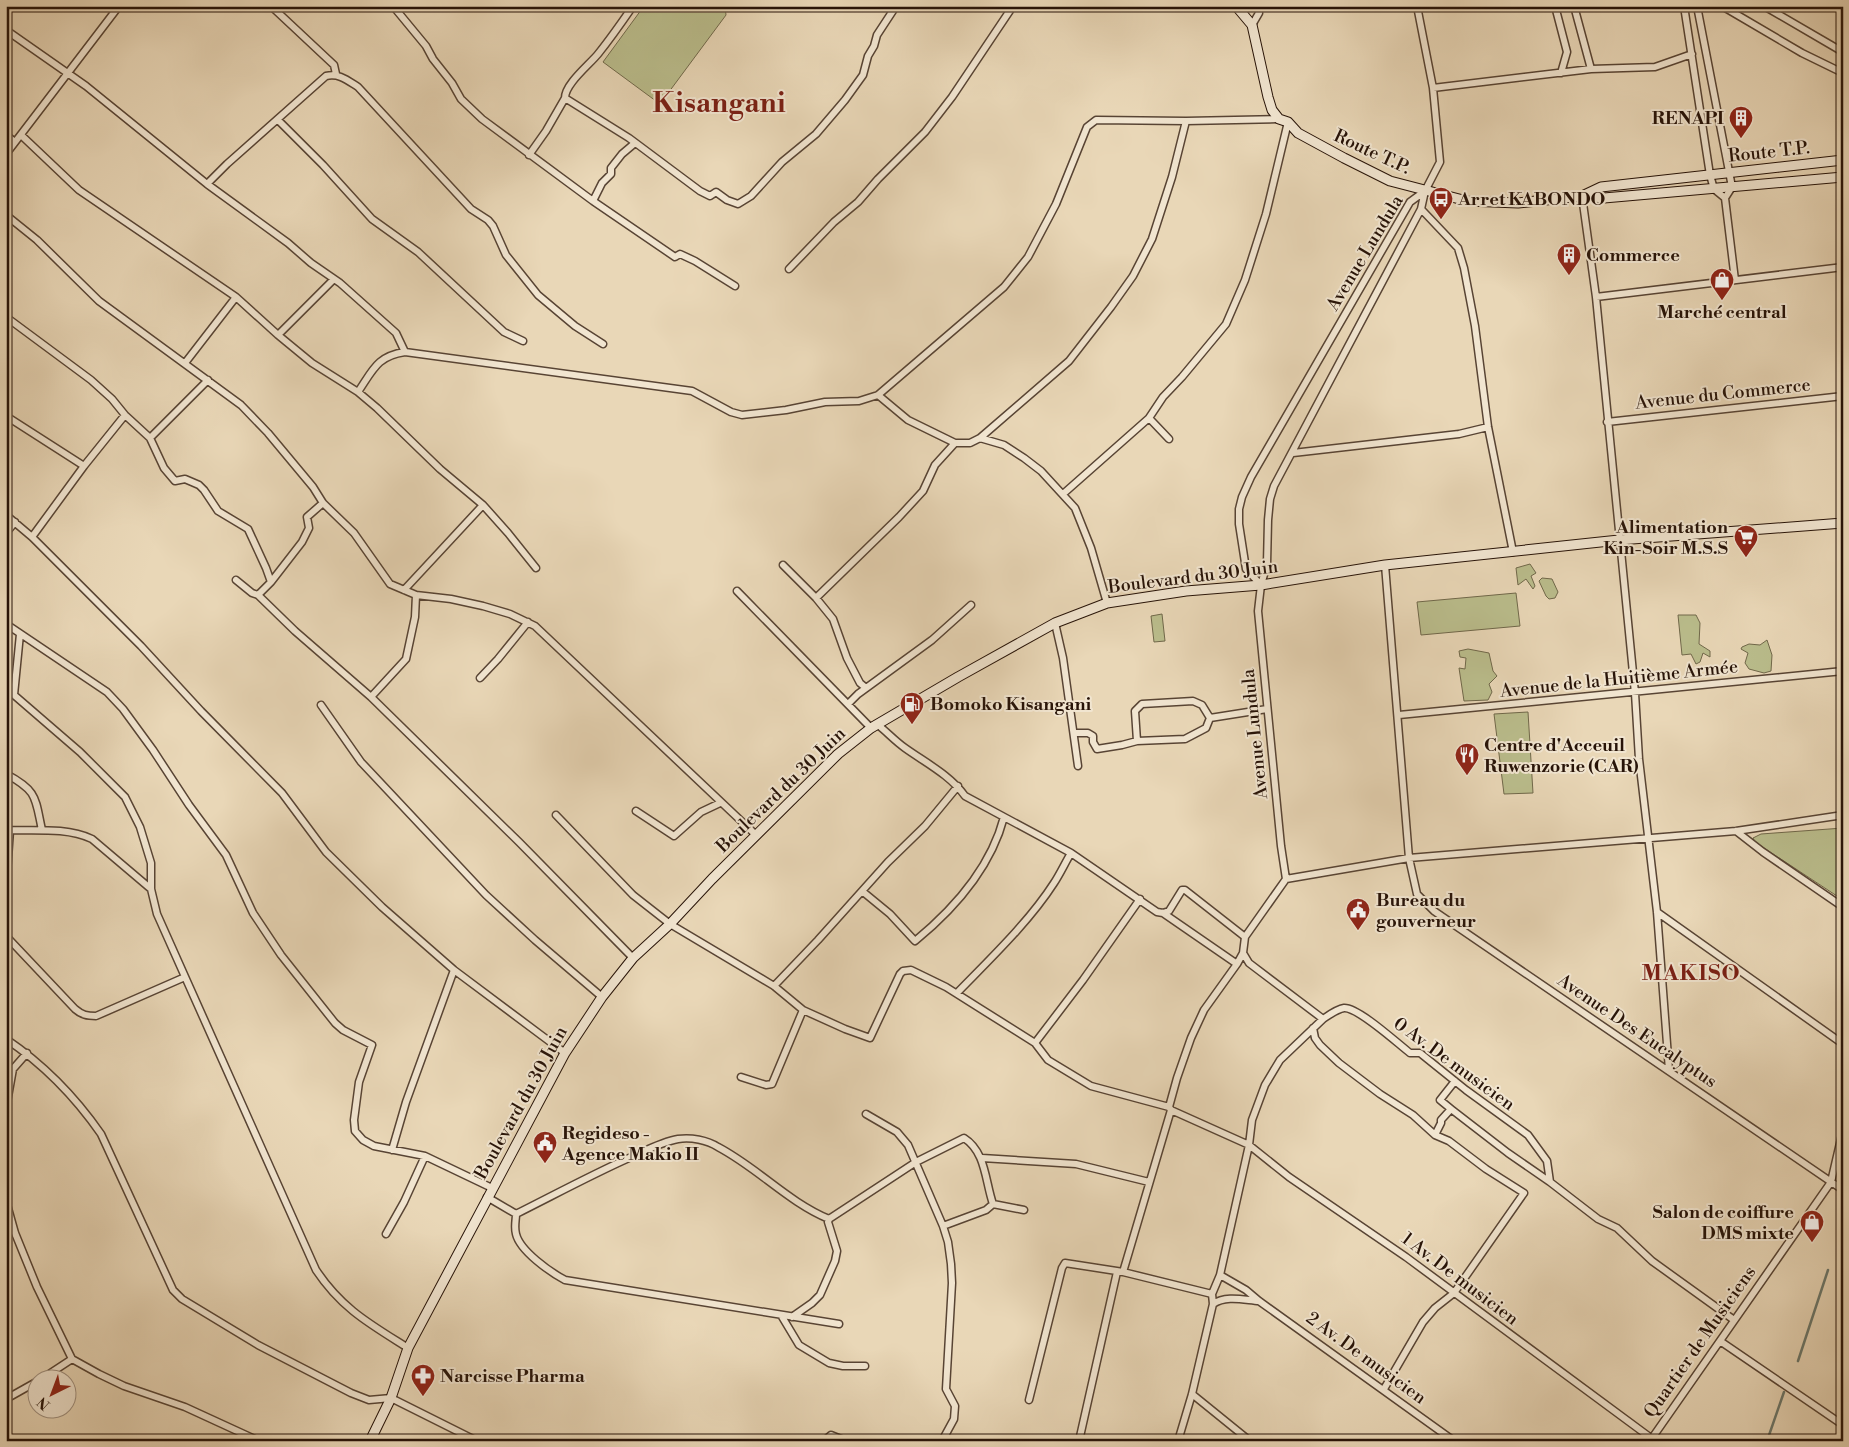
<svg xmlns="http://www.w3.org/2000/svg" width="1849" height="1447" viewBox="0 0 1849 1447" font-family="'Libre Bodoni',serif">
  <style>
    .green { fill: #babd8c; stroke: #70684a }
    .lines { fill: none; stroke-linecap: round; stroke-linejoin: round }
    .stream { stroke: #6a776b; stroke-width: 2.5 }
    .street-casing { stroke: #584434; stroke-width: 9 }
    .secondary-casing { stroke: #271308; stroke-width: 11 }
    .street { stroke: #f1e5d0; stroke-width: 6 }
    .secondary { stroke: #f1e5d0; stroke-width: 9 }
    .labels { text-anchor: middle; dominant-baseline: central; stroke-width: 4; stroke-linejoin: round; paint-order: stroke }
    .poi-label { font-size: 18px; font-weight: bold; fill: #271308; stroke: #f1e5d0; text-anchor: start }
    .street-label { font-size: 18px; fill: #271308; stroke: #f1e5d0 }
    .district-label { font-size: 22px; font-weight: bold; letter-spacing: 1px; fill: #7a1f14; stroke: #f1e5d0 }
    .town-label { font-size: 28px; font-weight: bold; fill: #7a1f14; stroke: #f1e5d0 }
  </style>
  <rect width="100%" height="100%" fill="#e9d7b7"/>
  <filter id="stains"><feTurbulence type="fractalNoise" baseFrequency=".004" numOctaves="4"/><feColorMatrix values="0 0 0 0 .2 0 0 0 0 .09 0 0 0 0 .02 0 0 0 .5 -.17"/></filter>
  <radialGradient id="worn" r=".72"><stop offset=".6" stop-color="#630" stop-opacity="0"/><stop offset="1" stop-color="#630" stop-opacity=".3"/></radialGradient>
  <!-- green -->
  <path class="green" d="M644,6H725L726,15L660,104L603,62Z
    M1530,564L1536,573L1531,576L1535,586L1533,589L1526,579L1518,585L1516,568Z
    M1542,578L1552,579L1558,592L1555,598L1549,599L1546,596L1539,581Z
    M1516,593L1520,626L1421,635L1417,602Z
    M1162,614L1165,641L1154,642L1151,616Z
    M1678,615H1696L1700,623L1699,644L1710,651V657L1703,653L1700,662L1696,664L1691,654L1682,655Z
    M1767,640L1772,655L1771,671L1764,673L1749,669L1745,663L1748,653L1741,649L1742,647L1749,644L1760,645Z
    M1468,649L1489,653L1493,671L1497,676L1489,684L1492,692L1488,700L1464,701L1459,668L1465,669L1466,658L1460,657L1459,651Z
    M1528,712L1533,793L1504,794L1494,714Z
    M1843,828V900L1755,842L1753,838L1761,834Z"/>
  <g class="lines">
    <!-- stream -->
    <path class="stream" d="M1798,1361L1828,1270
      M1767,1441L1784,1392"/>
    <defs>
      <path id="street" d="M271,6L334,65L336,74
        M393,6L426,46L433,59L452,83L461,99L482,119L593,201L675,257L680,254L695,261L735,286
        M1555,6L1567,52L1561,73
        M1574,6L1591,69
        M1684,6L1710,175L1714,189L1725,198
        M1697,6L1732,187L1725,198L1735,280
        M1722,6L1802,53L1843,73
        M1764,6L1843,52
        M1252,25L1259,13L1258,6
        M6,30L86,86L207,184L288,243L311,263L340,283L396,333L405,352
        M1433,88L1591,69L1655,67L1692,54
        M565,98L629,138L700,191L710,196L716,192L727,200L738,204L751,196L782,162L816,134L845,100L863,75L868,56L874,46L877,35L896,6
        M278,120L323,165L372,219L418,252L504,332L523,341
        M6,135L15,142
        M21,135L79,190L236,297L278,335L312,363L358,392L377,408L440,469L483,505L508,533L536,568
        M6,154L119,6
        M529,155L546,131L565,98C565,84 589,65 598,54C610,39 622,22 633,6
        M207,184L227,164L326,76C339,73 347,80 358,87L471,209L488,220L493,226L506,255L538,295L575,326L603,344
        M1582,196L1596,297L1635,693L1639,759L1657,912L1669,1070
        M593,201L602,183L611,174V168L622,154L635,143
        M1421,209L1458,248L1464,268L1475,326L1488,427L1513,552
        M6,215L37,240L99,301L241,405L268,433L313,487L323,503L354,533L390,584L416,595L451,599L483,606L510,614L535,626L756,835
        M789,269L834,222L858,202L878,179L925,132L952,97L1013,6
        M1596,297L1843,267
        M6,317L91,380L112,399L125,415L150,438L164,468L175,481L185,479L199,485L204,490L218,511L248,529L266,568L271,582L258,595
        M278,335L334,279
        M185,363L236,297
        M358,392C373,370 377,356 405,352L692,391L731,412L742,415L786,410L825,402L859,401L878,395L1004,287L1028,257L1056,204L1087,127L1096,120L1186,121L1279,119
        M878,395L908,420L955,443H970L980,438L1004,445L1024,458L1041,471L1075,508L1091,548L1107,603
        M6,416L84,466
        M1149,418L1169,439
        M1607,422L1843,396
        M150,438L208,380
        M980,438L1069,361L1111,307L1133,276L1152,239L1172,177L1186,121
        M1293,453L1459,434L1488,427
        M1063,494L1149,418L1163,397L1182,377L1226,324L1245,280L1266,214L1288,122
        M6,515L32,537L141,646L201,711L282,793L326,852L382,907L454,970L565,1053
        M6,533L15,522
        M32,537L84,466L125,415
        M783,565L816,598L833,619L847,658L860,683L866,688
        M1385,565L1409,858L1417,894L1434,911L1843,1190
        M236,580L252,593L258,595L295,631L371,697L519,842L633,958
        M271,582L302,542L309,528L307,517L323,503
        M1261,585L1246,569L1239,524V509L1242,497L1251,477L1410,202L1425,191
        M404,590L483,505
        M737,591L871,728
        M816,598L899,517L923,491L935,465L955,443
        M1055,623L1063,658L1078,766
        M6,624L107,692L123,709L153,750L189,805L226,855L253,913L281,955L335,1023L343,1030L372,1045L359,1082L354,1120L355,1131L363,1140L374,1146L425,1156L492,1188
        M480,678L498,659L528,622
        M6,692L14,695L80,752L125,797L140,827L151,863V889L157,914L316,1270C342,1309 370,1324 408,1348
        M14,695L20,634
        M371,697L406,659L415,617L416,595
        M848,704L858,694L932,640L971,605
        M321,705L361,762L486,895L535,940L602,997
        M1399,715L1843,671
        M878,725C887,732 895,741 905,748C926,763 950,775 965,796L1071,853L1157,912L1163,913L1169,911L1182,890H1185L1245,937
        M1074,733H1088L1093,736V742L1097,749L1122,745L1137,741L1185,739L1206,728L1210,718L1267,709
        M1137,741L1135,711L1142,704L1193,701L1202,705L1210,718
        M6,774C38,791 35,798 42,830
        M636,811L674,836L701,812L720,803
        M556,815L633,895L670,924L774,986L803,1010L845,1029L870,1038L900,974L903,971L911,970L946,987L1035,1043L1048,1060L1091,1086L1169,1107L1171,1110L1249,1145L1289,1177L1406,1257L1651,1438
        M6,830C34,831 66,827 92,839L151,889
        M1736,831L1763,852L1843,907
        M1286,879L1281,846L1258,611L1261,585L1267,564L1268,520L1270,499L1274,486L1421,209L1425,191L1440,162L1433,88L1417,6
        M6,887L10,830
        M862,891L890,914L915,941C954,909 991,867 1004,817
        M1657,912L1843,1044
        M1163,913L1237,964
        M6,936L75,1009C82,1015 87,1016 96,1016L185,977
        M774,986L818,940L888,862L925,826L958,786
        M957,993C989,960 1029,922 1054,883C1060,874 1065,863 1071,853
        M1323,1019C1329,1015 1337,1009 1344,1008C1358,1007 1397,1043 1410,1053H1420L1466,1090L1528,1135L1547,1161L1550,1182L1598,1219L1617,1228L1652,1261L1734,1320
        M1313,1028L1315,1038L1320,1045L1339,1063L1380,1094L1413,1115L1435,1135L1449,1141L1486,1169L1524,1193L1454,1293L1435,1308L1423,1322L1384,1389
        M6,1039C43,1064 76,1098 101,1134L173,1290L182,1299L258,1345L351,1393L369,1400L391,1398L477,1441
        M1035,1043L1083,980L1140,899
        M741,1077L766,1085L772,1084L803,1010
        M1169,1107L1177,1078L1191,1038L1204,1010L1237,964L1243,953L1245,937L1286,879L1409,858L1736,831L1843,815
        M6,1108L13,1069L27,1053
        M1451,1109L1508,1153L1550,1182
        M866,1114L897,1132L908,1145L943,1226L948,1242L951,1264L952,1283L946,1389L955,1406L954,1419L942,1441
        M1435,1135L1441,1123V1120L1451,1109L1440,1100L1455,1081
        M392,1150L406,1102L454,970
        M982,1158L1076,1164L1149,1182
        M487,1197L516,1214C516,1220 514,1227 516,1234C520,1251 550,1272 565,1280L839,1324
        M6,1201L15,1233L37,1287L72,1359L99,1374L124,1386L185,1407L259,1441
        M993,1204L1024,1210
        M516,1214C554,1195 591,1175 629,1158C645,1151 661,1142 678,1139C691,1137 707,1140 718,1147C758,1168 788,1202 829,1219
        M386,1234L404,1202L425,1156
        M1123,1272L1171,1110
        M1220,1275L1246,1290L1259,1301L1454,1441
        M1213,1304C1226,1295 1244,1300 1259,1301
        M781,1315L799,1345L829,1363L843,1366H865
        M792,1317L812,1303L820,1295L835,1261L837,1251L828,1222L829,1219L916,1162L964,1138C986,1152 985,1181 993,1204L986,1210L943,1226
        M1720,1341L1843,1425
        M40,1380L72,1359
        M1192,1394L1250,1441
        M6,1399L38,1381
        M1029,1400L1062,1268L1065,1263L1123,1272L1212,1294
        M824,1441L831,1435L846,1441
        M1079,1441L1117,1272
        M1178,1441L1192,1394L1213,1304L1212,1294L1220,1275L1249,1145L1252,1120L1265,1085L1280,1060L1323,1019L1249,963L1243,953
        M1650,1441L1831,1182L1843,1130"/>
      <path id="secondary" d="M1236,6L1252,25L1268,97L1272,110L1279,119L1288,122L1298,133L1344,158L1390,181L1467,201L1518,203L1582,196L1604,198L1843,177
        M1582,196L1601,187L1843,160
        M370,1441L391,1398L408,1348L565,1053L602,997L633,958L670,924L712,879L838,754L871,728L958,677L1055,623L1107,603L1186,591L1261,585L1385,565L1619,540L1843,523"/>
    </defs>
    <!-- street casing -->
    <use href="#street" class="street-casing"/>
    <!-- secondary casing -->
    <use href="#secondary" class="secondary-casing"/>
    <!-- street -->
    <use href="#street" class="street"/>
    <!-- secondary -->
    <use href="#secondary" class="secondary"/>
  </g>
  <!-- icons -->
  <defs>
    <symbol id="building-pin" viewBox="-11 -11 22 30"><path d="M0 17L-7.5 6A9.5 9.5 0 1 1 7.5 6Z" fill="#8f2418" stroke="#f1e5d0"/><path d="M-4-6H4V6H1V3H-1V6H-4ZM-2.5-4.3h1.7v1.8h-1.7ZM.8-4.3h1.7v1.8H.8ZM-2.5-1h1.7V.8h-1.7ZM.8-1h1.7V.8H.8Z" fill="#fff"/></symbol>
    <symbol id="bus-pin" viewBox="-11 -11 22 30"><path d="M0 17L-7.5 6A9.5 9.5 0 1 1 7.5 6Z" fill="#8f2418" stroke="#f1e5d0"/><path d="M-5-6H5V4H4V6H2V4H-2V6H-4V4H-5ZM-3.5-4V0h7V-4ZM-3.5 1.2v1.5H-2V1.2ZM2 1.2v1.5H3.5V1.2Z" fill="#fff"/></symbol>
    <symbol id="shop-pin" viewBox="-11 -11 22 30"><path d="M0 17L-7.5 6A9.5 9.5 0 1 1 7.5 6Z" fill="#8f2418" stroke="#f1e5d0"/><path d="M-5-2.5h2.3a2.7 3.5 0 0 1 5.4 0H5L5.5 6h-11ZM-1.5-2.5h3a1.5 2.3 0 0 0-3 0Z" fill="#fff"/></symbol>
    <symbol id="supermarket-pin" viewBox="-11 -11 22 30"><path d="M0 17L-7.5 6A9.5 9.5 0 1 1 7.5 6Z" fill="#8f2418" stroke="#f1e5d0"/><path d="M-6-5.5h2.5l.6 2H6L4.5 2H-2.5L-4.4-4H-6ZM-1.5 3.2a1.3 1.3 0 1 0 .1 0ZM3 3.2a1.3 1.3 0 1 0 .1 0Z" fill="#fff"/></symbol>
    <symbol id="fuel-pin" viewBox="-11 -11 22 30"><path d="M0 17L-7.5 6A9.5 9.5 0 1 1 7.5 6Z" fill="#8f2418" stroke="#f1e5d0"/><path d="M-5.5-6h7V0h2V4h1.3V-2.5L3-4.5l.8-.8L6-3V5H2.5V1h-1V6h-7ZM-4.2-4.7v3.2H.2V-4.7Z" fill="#fff"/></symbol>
    <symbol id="restaurant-pin" viewBox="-11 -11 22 30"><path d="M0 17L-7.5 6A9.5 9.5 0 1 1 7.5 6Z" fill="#8f2418" stroke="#f1e5d0"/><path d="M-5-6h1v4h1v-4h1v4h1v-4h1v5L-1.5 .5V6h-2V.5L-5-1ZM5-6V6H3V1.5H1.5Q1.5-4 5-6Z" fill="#fff"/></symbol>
    <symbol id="civic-pin" viewBox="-11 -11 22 30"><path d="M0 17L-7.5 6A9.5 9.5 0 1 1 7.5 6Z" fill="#8f2418" stroke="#f1e5d0"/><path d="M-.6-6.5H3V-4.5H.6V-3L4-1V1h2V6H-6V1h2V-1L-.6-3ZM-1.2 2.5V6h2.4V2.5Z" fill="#fff"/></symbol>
    <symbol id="pharmacy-pin" viewBox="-11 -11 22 30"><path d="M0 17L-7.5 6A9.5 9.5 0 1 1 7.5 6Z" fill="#8f2418" stroke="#f1e5d0"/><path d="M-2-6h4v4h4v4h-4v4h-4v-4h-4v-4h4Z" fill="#fff"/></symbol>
  </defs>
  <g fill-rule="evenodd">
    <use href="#building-pin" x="1727" y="104" width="28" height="38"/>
    <use href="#bus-pin" x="1427" y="185" width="28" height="38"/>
    <use href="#building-pin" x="1555" y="241" width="28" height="38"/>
    <use href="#shop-pin" x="1708" y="266" width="28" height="38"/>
    <use href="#supermarket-pin" x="1732" y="523" width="28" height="38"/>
    <use href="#fuel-pin" x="898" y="690" width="28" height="38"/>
    <use href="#restaurant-pin" x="1453" y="741" width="28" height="38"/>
    <use href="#civic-pin" x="1344" y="896" width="28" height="38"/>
    <use href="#civic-pin" x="531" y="1129" width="28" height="38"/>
    <use href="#shop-pin" x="1798" y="1208" width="28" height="38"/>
    <use href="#pharmacy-pin" x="409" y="1362" width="28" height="38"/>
  </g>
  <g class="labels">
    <!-- poi labels -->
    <g class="poi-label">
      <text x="1724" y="118" text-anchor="end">RENAPI</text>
      <text x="1458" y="199">Arret KABONDO</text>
      <text x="1586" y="255">Commerce</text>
      <text x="1722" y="312" text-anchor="middle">Marché central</text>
      <text x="1728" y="527" text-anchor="end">Alimentation<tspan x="1728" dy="21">Kin-Soir M.S.S</tspan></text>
      <text x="930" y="704">Bomoko Kisangani</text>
      <text x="1484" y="745">Centre d'Acceuil<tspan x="1484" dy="21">Ruwenzorie (CAR)</tspan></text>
      <text x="1376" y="900">Bureau du<tspan x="1376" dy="21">gouverneur</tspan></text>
      <text x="562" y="1133">Regideso -<tspan x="562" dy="21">Agence Makio II</tspan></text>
      <text x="1794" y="1212" text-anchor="end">Salon de coiffure<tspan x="1794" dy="21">DMS mixte</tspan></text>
      <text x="440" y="1376">Narcisse Pharma</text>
    </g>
    <!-- street labels -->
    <g class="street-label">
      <text transform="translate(1372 152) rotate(25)">Route T.P.</text>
      <text transform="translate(1769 152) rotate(-6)">Route T.P.</text>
      <text transform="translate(1365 253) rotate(-59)">Avenue Lundula</text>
      <text transform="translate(1723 394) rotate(-6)">Avenue du Commerce</text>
      <text transform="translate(1193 577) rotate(-7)">Boulevard du 30 Juin</text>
      <text transform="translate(1619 679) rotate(-6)">Avenue de la Huitième Armée</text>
      <text transform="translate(1255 734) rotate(-96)">Avenue Lundula</text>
      <text transform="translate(781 790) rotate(-44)">Boulevard du 30 Juin</text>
      <text transform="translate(1637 1031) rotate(34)">Avenue Des Eucalyptus</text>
      <text transform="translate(1454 1064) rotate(36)">0 Av. De musicien</text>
      <text transform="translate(521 1103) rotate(-61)">Boulevard du 30 Juin</text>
      <text transform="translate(1460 1279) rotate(37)">1 Av. De musicien</text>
      <text transform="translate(1700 1342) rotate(-55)">Quartier de Musiciens</text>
      <text transform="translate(1366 1358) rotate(36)">2 Av. De musicien</text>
    </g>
    <!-- district labels -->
    <g class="district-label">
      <text x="1691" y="973">MAKISO</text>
    </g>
    <!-- town labels -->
    <g class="town-label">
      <text x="719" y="103">Kisangani</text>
    </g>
  </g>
  <!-- margin -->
  <rect width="1849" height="1447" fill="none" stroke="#e9d7b7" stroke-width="25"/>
  <rect x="8" y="8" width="1834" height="1432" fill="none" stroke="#271308" stroke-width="2.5"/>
  <rect x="12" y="12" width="1824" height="1422" fill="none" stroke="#271308"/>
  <!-- north arrow -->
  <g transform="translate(52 1394) rotate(222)"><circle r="24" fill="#f1e5d0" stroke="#a09180"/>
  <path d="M0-4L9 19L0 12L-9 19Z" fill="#8f2418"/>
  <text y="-8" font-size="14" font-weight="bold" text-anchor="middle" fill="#271308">N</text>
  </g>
  <rect width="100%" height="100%" filter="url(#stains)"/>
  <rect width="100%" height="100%" fill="url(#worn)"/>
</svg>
